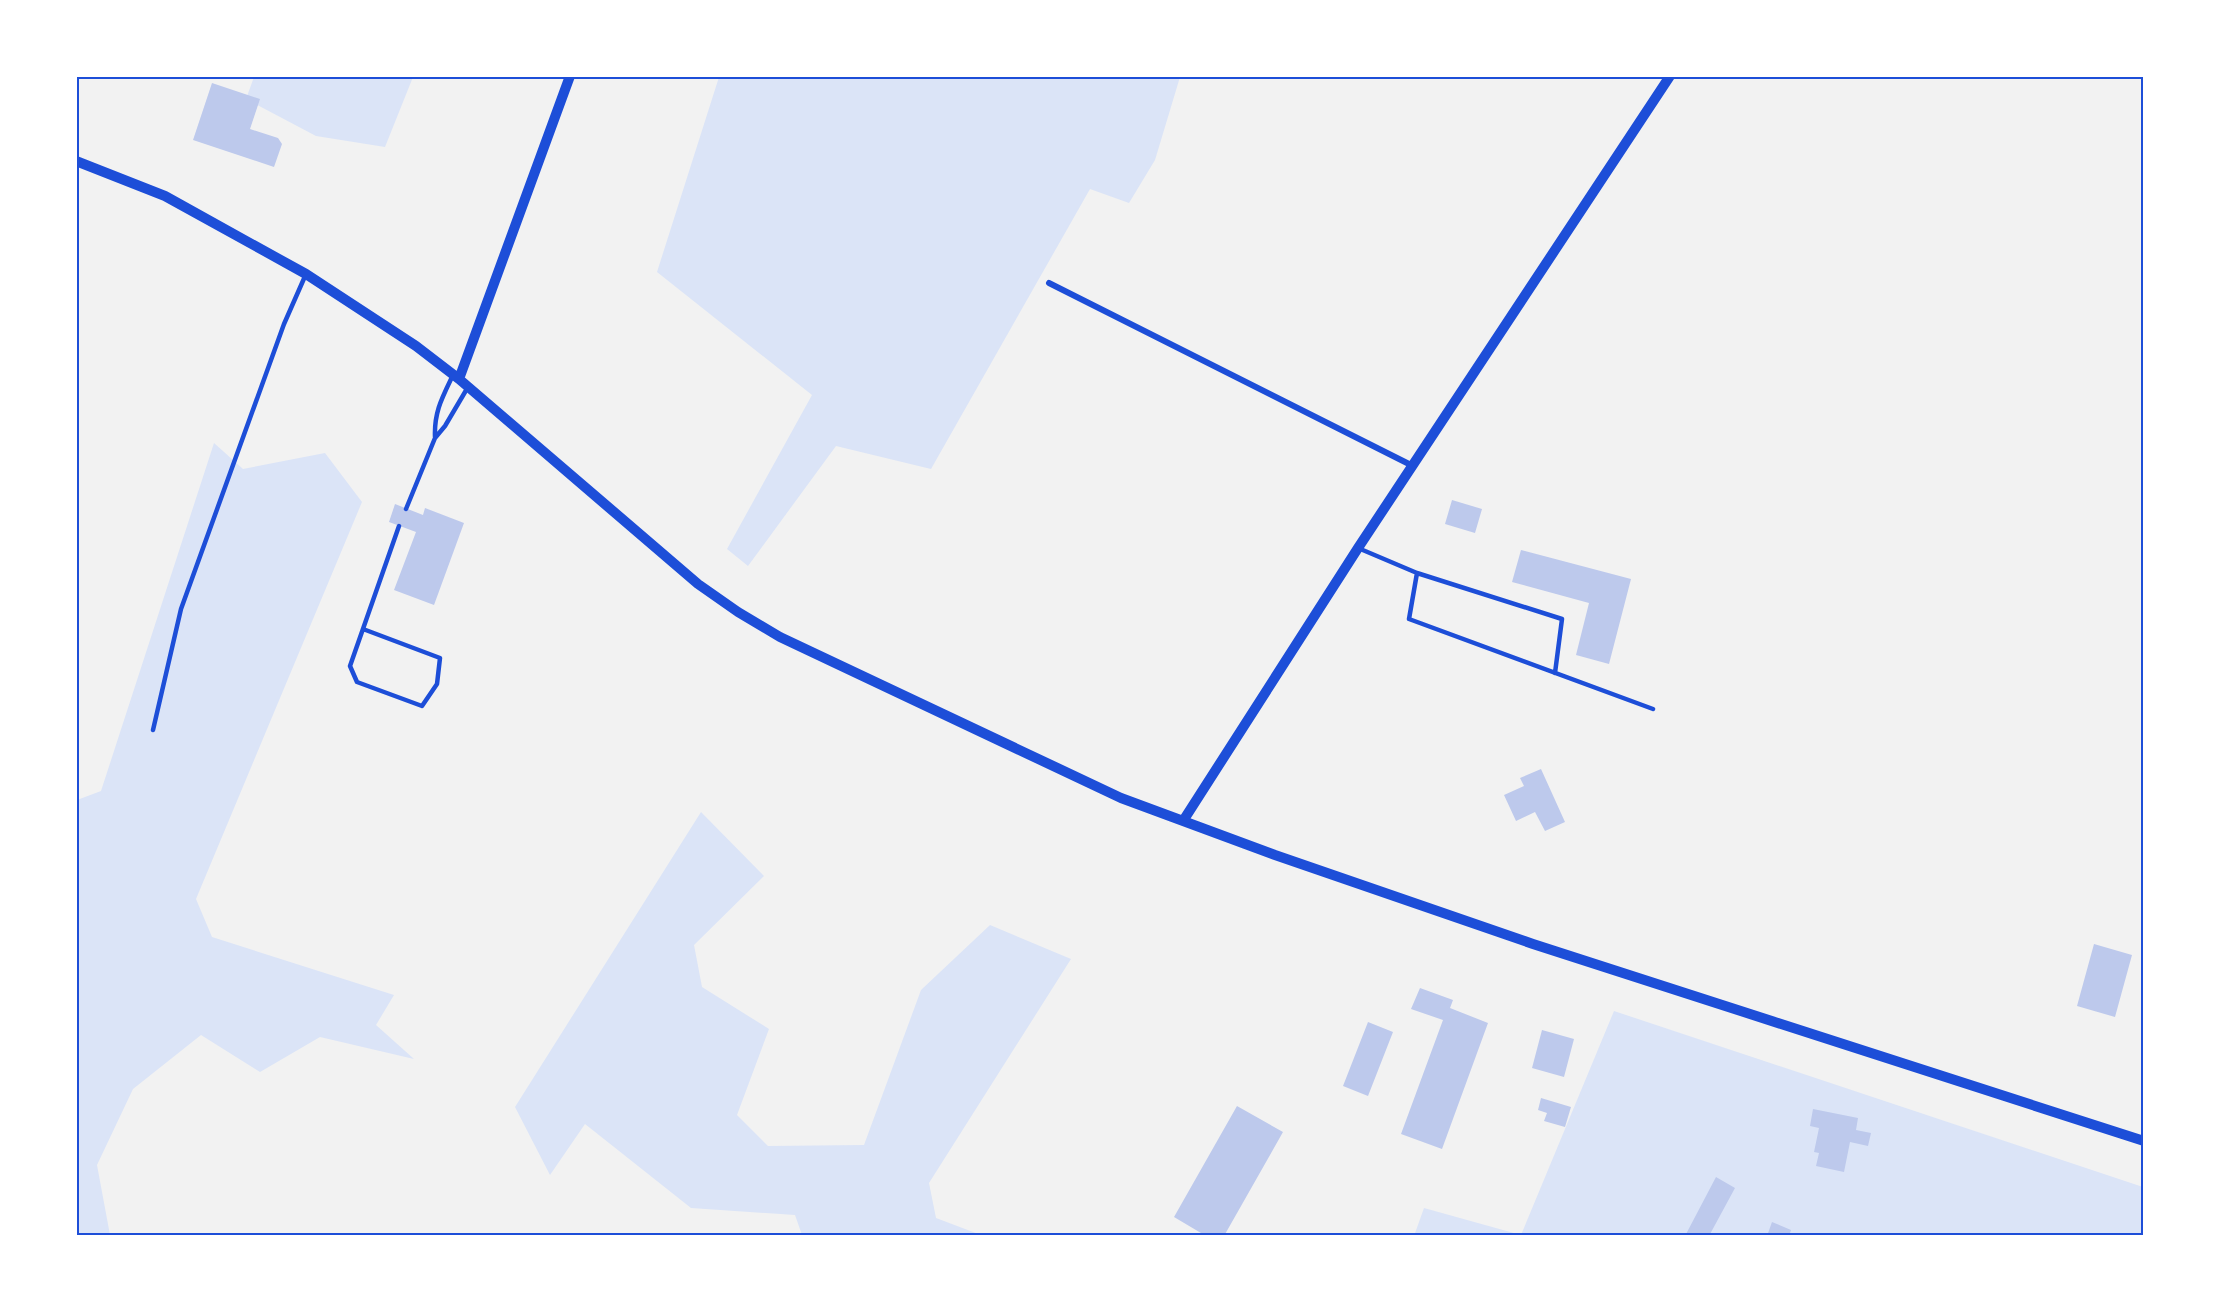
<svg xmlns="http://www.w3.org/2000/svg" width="2220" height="1312" viewBox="0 0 2220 1312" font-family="'Roboto Condensed',sans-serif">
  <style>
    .green { fill: #dbe4f7 }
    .building { fill: #bdc9ec }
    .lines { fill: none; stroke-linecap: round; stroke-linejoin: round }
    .service { stroke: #1d4ed8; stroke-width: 4.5 }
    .minor { stroke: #1d4ed8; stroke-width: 6 }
    .tertiary { stroke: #1d4ed8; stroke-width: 10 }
    .neatline { fill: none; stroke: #1d4ed8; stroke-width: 2 }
  </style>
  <rect width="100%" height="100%" fill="#f2f2f2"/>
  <!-- green -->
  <path class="green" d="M254,77H413L385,147L316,136L246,99Z
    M719,77H1180L1155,160L1129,203L1090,189L931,469L836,446L748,566L727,549L812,395L657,272Z
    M214,443L243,469L325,453L362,502L196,899L212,937L394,995L376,1025L414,1059L320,1037L260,1072L201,1035L133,1089L97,1165L110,1235L77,1236V800L101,791Z
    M701,812L764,876L694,945L702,987L769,1029L737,1115L768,1146L864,1145L921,990L990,925L1071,959L929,1183L936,1218L981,1235H802L795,1215L691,1208L585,1124L550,1175L515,1107Z
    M1614,1011L2143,1187V1235L1414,1236L1424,1208L1521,1235Z"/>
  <!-- building -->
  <path class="building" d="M212,83L260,99L250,129L278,138L282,144L274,167L193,140Z
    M1452,500L1482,509L1475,533L1445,524Z
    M395,504L423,515L425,508L464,523L434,605L394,590L416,532L389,522Z
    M1521,550L1631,579L1609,664L1576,655L1589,603L1512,582Z
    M1541,769L1565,822L1545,831L1535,812L1516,821L1504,795L1524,786L1520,778Z
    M2094,944L2132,955L2115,1017L2077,1006Z
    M1420,988L1453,1000L1450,1008L1488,1023L1442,1149L1401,1134L1443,1020L1411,1009Z
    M1368,1022L1393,1032L1368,1096L1343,1086Z
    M1542,1030L1574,1039L1564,1077L1532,1068Z
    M1541,1098L1571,1107L1565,1127L1544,1121L1547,1113L1538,1110Z
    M1237,1106L1283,1132L1224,1236H1206L1174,1217Z
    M1813,1109L1858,1118L1856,1130L1871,1133L1868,1146L1850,1142L1844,1172L1816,1166L1819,1153L1814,1152L1819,1128L1810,1126Z
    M1716,1177L1735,1188L1709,1236H1685Z
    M1772,1222L1791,1230L1789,1236H1767Z"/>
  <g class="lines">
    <!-- service -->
    <path class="service" d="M435,437C434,412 442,398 453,375
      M406,509L435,438L445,426L468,387
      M1358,548L1417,573L1562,619L1555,673
      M1417,573L1409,619L1653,709
      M363,629L440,658L437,684L422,706L357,682L350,666L399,526
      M153,730L181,609L284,324L306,274"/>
    <!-- minor -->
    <path class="minor" d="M1049,283L1413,466"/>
    <!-- tertiary -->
    <path class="tertiary" d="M76,161L165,196L306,274L416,346L459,379L698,584L738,612L780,637L1121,798L1275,855L1533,944L2144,1141
      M459,379L570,76
      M1183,821L1358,548L1670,76"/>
  </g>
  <!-- border -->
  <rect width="2220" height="1312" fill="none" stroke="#ffffff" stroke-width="156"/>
  <rect x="78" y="78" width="2064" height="1156" class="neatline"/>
</svg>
